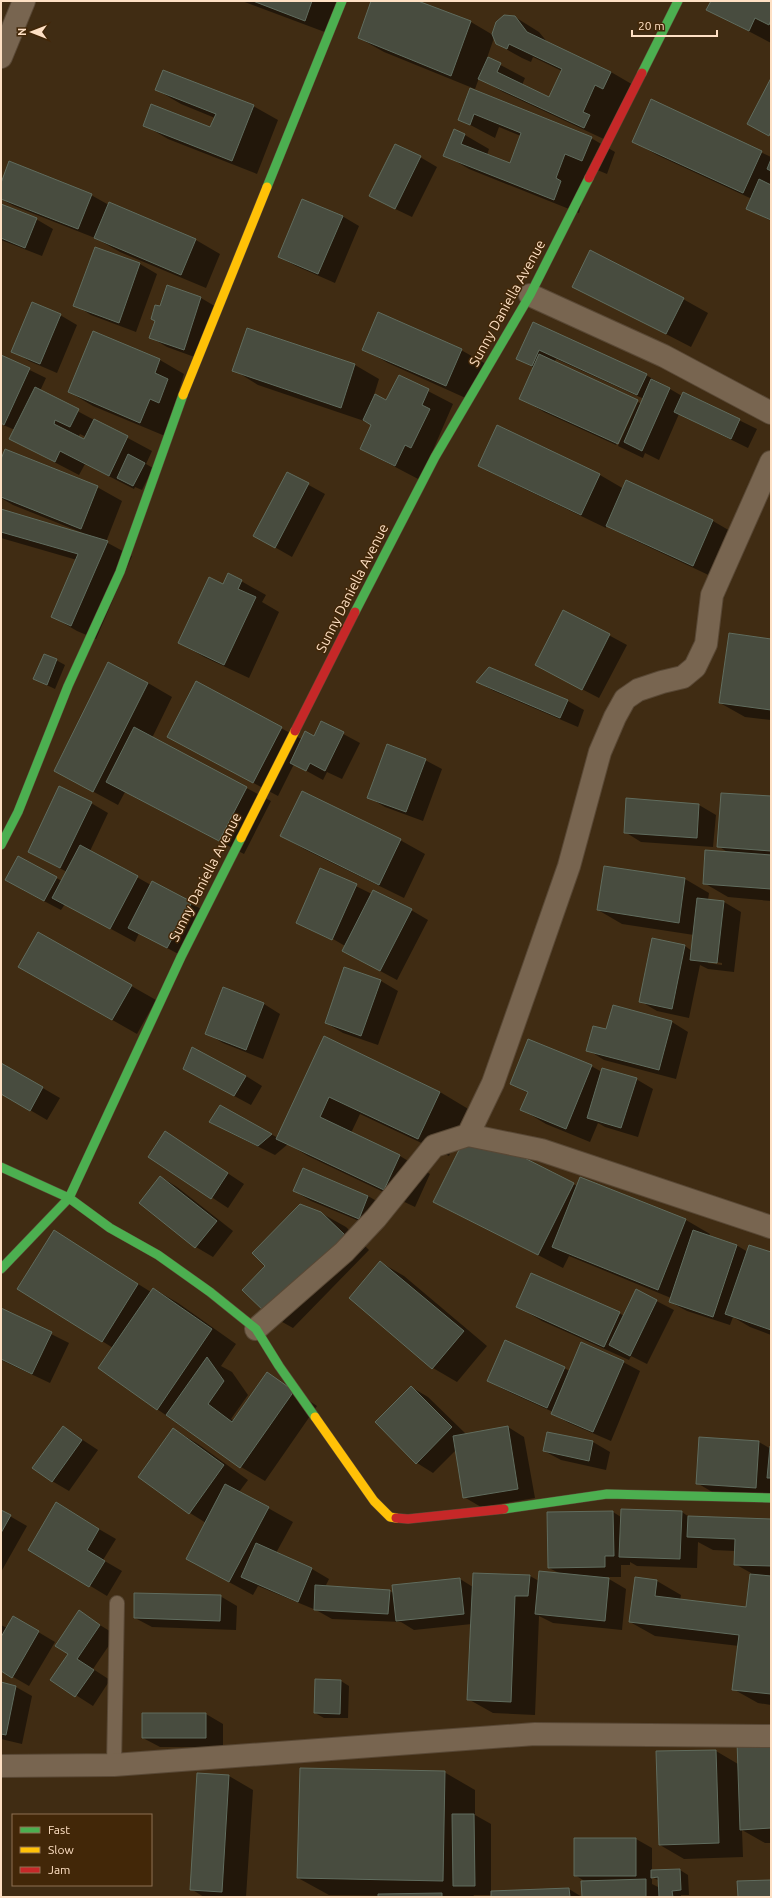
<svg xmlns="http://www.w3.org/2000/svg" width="772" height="1898" viewBox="0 0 772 1898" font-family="Ubuntu,sans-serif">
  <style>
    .shadow { fill: #0007; fill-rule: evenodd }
    .building { fill: #484c3f; stroke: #606c5e }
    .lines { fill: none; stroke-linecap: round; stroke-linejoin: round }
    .lane-casing { stroke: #594835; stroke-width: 16 }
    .street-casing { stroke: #594835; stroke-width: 24 }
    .fast-casing { stroke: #594835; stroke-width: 10 }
    .slow-casing { stroke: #594835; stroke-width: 10 }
    .jam-casing { stroke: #594835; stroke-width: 10 }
    .lane { stroke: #786550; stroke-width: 14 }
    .street { stroke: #786550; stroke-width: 22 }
    .fast { stroke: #4caf50; stroke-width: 9 }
    .slow { stroke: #ffc107; stroke-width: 9 }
    .jam { stroke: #c62828; stroke-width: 9 }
    .labels { text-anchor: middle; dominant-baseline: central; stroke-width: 3; stroke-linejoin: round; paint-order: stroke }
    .street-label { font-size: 14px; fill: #fee0c4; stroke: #422708 }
  </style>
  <rect width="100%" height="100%" fill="#402c13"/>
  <!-- shadow -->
  <path class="shadow" d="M242,1H342L330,34Z
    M372,1H416L471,22L493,35L515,17L539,32L548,43L611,72L635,86L608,141L503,92L479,78L475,89L384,52L359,38ZM494,38L497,44L522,58L531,62L533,57L562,71L550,98L522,85L525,78L487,58Z
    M712,1H771V43L708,10Z
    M157,90L253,106L278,120L257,174L168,139L144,125L211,128L215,118L181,104Z
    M470,90L591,138L615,152L607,174L590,167L579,213L469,169L445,155L465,135L489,149L487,155L510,165L521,136L499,127L495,138L459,119Z
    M652,100L771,157V221L748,208L752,199L657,155L633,141Z
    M420,157L437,167L412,217L387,205Z
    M1,186L91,195L109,205L196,240L220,254L206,288L120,252L95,238L14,206L1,199Z
    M1,205L36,219L53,229L42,256L1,240Z
    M342,216L359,226L335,283L296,266L279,257Z
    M96,248L140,264L157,274L136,332L91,315L75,305Z
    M167,286L201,298L218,308L200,359L167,347L150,337Z
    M573,286L683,299L708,313L691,347Z
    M60,315L77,325L57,373L29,361L13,351Z
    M533,323L646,375L682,396L684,393L757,429L748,448L679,414L659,460L645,453L643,458L618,446L638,402L642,404L644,399L556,359L554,363L638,402H636L616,445L544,412L520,398L534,368L517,358Z
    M248,329L355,365L379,379L374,395L387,401L399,376L453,404L420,480L361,449L373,424L258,385L234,370Z
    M94,332L160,360L184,374L165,436L93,406L69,392Z
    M363,349L461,350L486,364L470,400L388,363Z
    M1,356L46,378L40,391L152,451L146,464L153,468L142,490L135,487L134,489L85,464L79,475L10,439L15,430L1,424ZM80,434L86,437L85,440L78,437Z
    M497,426L600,475L624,489L627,481L713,521L737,535L717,579L632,539L607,525L606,528L504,479L479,465Z
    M1,461L97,487L122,501L106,542L132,556L96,639L77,631L53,617L77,560L1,538V510L83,535V533L13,505L1,498Z
    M287,473L325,494L292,557L271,545Z
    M241,581L266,595L262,602L279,612L249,678L204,657L180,643Z
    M564,611L627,645L599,698L553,674Z
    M771,640V720L745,717L720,703Z
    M56,660L65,665L55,689L34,679Z
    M196,682L303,740L314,737L321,722L360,743L342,779L327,772L323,780L294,764L278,796L192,750Z
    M477,682L568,701L584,710L578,727L494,691Z
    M148,683L172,697L152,738L271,801L244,854L125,792L118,805L55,771Z
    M425,760L442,769L423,821L385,807L368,797Z
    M302,792L400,840L425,854L404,898L306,850L281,836Z
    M771,797V901L728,897L704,883L729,853L718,846Z
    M627,799L699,805L716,815L713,847L641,842L625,832Z
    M91,803L108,813L90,851L151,885L208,912L184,957L139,933L135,942L65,904L61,910L23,890L18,857L62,881L67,872L29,852Z
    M605,867L685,879L709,893L708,900L724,902L741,912L734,972L708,969L700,965L689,1018L657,1011L640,1001L653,939L685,946L692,951L694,935L622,924L598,910ZM708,961L722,963V965L708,963Z
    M321,869L372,894L411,910L428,920L397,980L343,951L345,946L328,936L327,938L331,940L297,923Z
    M38,933L156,1000L137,1034L44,981Z
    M345,969L381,981L398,991L378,1045L343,1033L326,1023Z
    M264,1004L280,1014L263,1059L223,1043L206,1033Z
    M672,1022L688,1032L676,1079L604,1060L588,1050L607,1031Z
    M325,1038L440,1092L470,1110L449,1156L360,1114L351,1133L400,1156L430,1174L415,1207L308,1156L288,1144L275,1155L227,1131L220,1106L278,1138Z
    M1,1064L60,1098L47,1120L1,1093Z
    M591,1066L602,1072L636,1079L653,1089L638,1137L605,1127L598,1123L590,1142L546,1124L521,1109L528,1093L511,1084Z
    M184,1069L246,1076L262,1086L251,1105Z
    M165,1132L244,1184L228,1208L149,1156Z
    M469,1132L577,1186L580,1178L686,1220L710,1234L709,1236L736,1245L748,1252L771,1253V1335L750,1327L733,1317L730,1325L687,1311L670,1302L671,1298L569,1256L563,1268L434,1201Z
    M303,1169L368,1196L385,1206L376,1228L311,1201L294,1191Z
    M161,1177L177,1187L233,1231L213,1257L196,1247L141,1202Z
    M321,1213L346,1227L369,1250L293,1328L268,1314Z
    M54,1232L151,1292L154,1289L178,1303L236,1344L221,1366L232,1372L248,1395L231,1419L234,1421L267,1373L317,1406L265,1481L241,1467L157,1409L113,1348L102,1341Z
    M380,1262L404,1276L487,1346L457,1382L433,1368L350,1298Z
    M637,1291L674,1310L647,1364L631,1356L629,1360L542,1321L518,1307L619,1313L624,1316Z
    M1,1309L69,1343L50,1383L1,1360Z
    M506,1341L570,1371L623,1362L640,1371L611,1441L569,1423L552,1414L553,1412L505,1390L488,1381Z
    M411,1387L428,1397L466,1434L508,1427L524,1437L535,1498L481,1507L464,1497L456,1450L433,1473L417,1463Z
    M63,1427L98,1450L69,1491L52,1481Z
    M173,1429L198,1444L248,1480L239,1492L293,1522L276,1553L312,1569L329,1579L325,1587L389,1591L394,1593L460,1579L473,1587L474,1574L530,1576L539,1581L561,1574L549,1568L613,1512L621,1517L682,1512L689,1517L771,1520V1705L758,1703L733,1689L739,1646L655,1636L630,1622L657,1581L681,1595L680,1600L747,1608L751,1573L735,1564V1551L713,1550L698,1542L697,1568L637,1566L630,1562V1565H621V1577H601V1578L609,1579L626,1589L622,1630L553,1623L539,1616L535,1715L493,1713L468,1699L472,1624L414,1630L401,1622L332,1619L316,1610L258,1586L253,1595L212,1573L206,1523L190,1513Z
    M548,1433L593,1442L610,1452L606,1470L561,1460L544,1451Z
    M759,1442L771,1449V1447V1497L714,1493L697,1483Z
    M1,1511L27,1526L1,1572Z
    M73,1514L116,1539L103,1560L122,1571L107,1596L29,1549Z
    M220,1596L237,1606L236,1630L152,1627L135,1618Z
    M79,1612L116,1635L93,1669L110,1680L93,1706L52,1680L70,1654Z
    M13,1617L55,1642L29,1686L1,1670V1625L7,1628Z
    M341,1681L349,1686L348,1718H324L315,1713Z
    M1,1683L16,1687L32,1696L22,1744L1,1739Z
    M206,1714L223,1724V1747H160L143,1738Z
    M771,1740V1843H765L742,1830L743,1857L684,1859L660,1845L716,1751L738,1764Z
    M444,1772L475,1790V1815L491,1824V1892L569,1889L582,1897H492V1895H474L473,1897L329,1895L298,1878Z
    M229,1776L253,1790L246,1897H204L191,1889Z
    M636,1839L652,1848V1871L680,1870L688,1875L689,1895H681V1897H583L586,1882L575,1875ZM652,1877L660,1881V1888L652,1884Z"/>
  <!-- building -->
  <path class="building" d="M253,1H312L305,21Z
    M371,1H418L471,21L451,76L358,38Z
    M711,1H771V20L769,25L755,18L749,31L706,10Z
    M504,15L515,16L527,32L611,72L603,89L595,85L583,112L590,115L584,128L478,79L488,57L501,63L497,72L549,97L562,69L509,44L507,49L496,44L492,34L496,22Z
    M163,70L254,105L232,161L143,126L151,104L210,127L216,114L155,90Z
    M771,78V131L769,136L747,124Z
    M470,88L592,137L582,161L565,154L556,178L561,181L554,200L443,156L454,129L465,134L461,144L510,163L521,133L474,114L470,125L458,120Z
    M651,99L762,151L743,193L632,142Z
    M395,144L421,156L395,209L369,196Z
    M771,159V171L767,169Z
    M9,161L92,194L78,229L1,199V183Z
    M759,179L771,185V220L746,209Z
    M302,199L343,216L318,274L278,257Z
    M109,202L196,239L181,275L94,238Z
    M1,204L37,218L25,248L1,238Z
    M95,247L140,263L119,323L73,306Z
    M590,250L684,298L666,334L572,287Z
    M167,285L201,297L184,350L149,338L155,321L151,319L155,305L160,306Z
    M32,302L61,314L40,364L11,352Z
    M378,312L462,349L446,386L362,350Z
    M533,322L647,374L637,395L539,350L532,366L516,359Z
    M247,328L355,364L341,408L232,371Z
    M93,331L160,359L155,373L168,379L159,403L150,399L140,423L68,392Z
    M539,354L638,400L618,444L519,399Z
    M1,355L30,368L4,425L1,423Z
    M399,375L429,389L422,405L430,409L411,448L405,445L395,466L360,449L371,425L363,420L375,394L386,400Z
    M651,379L670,388L642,451L624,442Z
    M35,387L79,409L70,427L55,420L54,424L84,439L94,419L128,436L109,476L60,451L55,462L9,439Z
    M683,392L740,419L731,439L674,412Z
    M497,425L600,474L581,515L478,466Z
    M5,449L98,486L81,529L1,497V459Z
    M128,454L145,463L133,486L117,478Z
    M287,472L309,483L275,548L253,536Z
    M626,480L713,520L693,566L606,526Z
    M1,509L108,541L71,626L51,617L78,554L1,532Z
    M228,573L242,580L238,589L256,597L224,665L178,643L209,577L223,584Z
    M563,610L610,634L582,690L535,665Z
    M729,633L771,639V710L719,703Z
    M44,654L57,659L47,685L33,679Z
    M108,662L148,683L93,792L54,771Z
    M489,667L568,700L560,718L476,682Z
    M196,681L282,727L253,783L167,737Z
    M321,721L344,732L325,771L310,763L306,771L290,763L305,731L314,736Z
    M134,727L247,787L219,841L106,782Z
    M387,744L426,759L406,812L367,798Z
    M59,786L92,802L60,868L28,852Z
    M302,791L401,839L379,885L280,836Z
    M721,793L771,796V851L717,847Z
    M626,798L699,804L697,838L624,833Z
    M80,845L138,876L110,929L52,898Z
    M705,850L771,855V889L703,884Z
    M18,856L57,877L44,901L5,880Z
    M604,866L685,878L679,923L597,910Z
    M320,868L357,884L332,940L296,923Z
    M152,881L192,902L167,948L128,928Z
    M373,890L412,909L380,971L342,951Z
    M697,898L724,901L717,963L690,960Z
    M38,932L132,985L112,1020L18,967Z
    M652,938L685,945L672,1009L639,1002Z
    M344,967L381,980L361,1036L325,1023Z
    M223,987L264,1003L246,1050L205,1034Z
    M613,1005L672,1021L659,1070L586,1051L593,1026L606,1029Z
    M324,1036L440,1092L418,1139L329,1097L320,1117L400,1155L384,1190L276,1139Z
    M528,1039L592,1065L566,1129L520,1110L528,1092L510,1084Z
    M192,1047L246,1076L234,1096L183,1069Z
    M1,1063L43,1087L30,1111L1,1094Z
    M602,1068L637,1078L621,1128L587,1118Z
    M220,1105L272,1134L258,1146L209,1122Z
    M469,1130L574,1183L538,1255L433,1202Z
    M165,1131L228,1173L211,1199L148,1157Z
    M303,1168L368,1196L359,1219L293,1191Z
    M160,1176L217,1221L195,1248L139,1203Z
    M580,1177L686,1219L658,1290L552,1247Z
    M300,1204L321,1212L345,1235L268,1315L242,1290L265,1266L252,1253Z
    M54,1230L138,1284L102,1342L17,1289Z
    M693,1230L737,1245L713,1317L669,1302Z
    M749,1245L771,1252V1330L725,1314Z
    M380,1261L464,1331L432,1369L349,1298Z
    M531,1273L620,1312L604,1347L516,1307Z
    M153,1288L212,1329L157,1410L98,1368Z
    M636,1289L657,1300L630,1356L609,1345Z
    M1,1308L52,1332L32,1374L1,1359Z
    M505,1340L565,1367L547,1408L487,1381Z
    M581,1342L624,1361L593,1432L551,1414Z
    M207,1357L224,1381L208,1404L232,1422L267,1372L294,1391L240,1468L166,1415Z
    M411,1386L452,1427L416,1464L375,1422Z
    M63,1426L82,1440L52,1482L32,1468Z
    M508,1426L518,1489L463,1498L453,1436Z
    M173,1428L224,1465L189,1514L138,1477Z
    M547,1432L593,1441L589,1461L543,1451Z
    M699,1437L759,1441L756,1488L696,1484Z
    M770,1446H771V1478H767Z
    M225,1484L269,1507L229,1582L186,1559Z
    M56,1502L99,1529L87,1550L105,1561L89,1587L28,1550Z
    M621,1509L682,1511L680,1559L619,1557Z
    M1,1510L11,1515L1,1533Z
    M613,1511L614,1556H605V1567L548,1568L547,1512Z
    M688,1516L771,1519V1566L734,1565L735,1539L687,1537Z
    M256,1543L312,1568L298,1602L241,1577Z
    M539,1571L609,1578L605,1621L535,1614Z
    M473,1573L530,1575L528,1596H515L511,1702L467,1700Z
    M750,1574L771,1576V1694L732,1690L739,1635L629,1622L635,1577L657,1580L655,1596L746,1607Z
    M460,1578L464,1614L396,1621L392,1585Z
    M315,1585L390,1590L388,1614L314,1610Z
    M134,1593L221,1595L220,1621L134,1618Z
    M79,1610L100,1625L77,1659L94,1670L75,1697L50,1680L68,1654L55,1646Z
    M13,1616L39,1631L12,1678L1,1671V1637Z
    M315,1679L341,1680L340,1714L314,1713Z
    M1,1682L16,1686L6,1735L1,1734Z
    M142,1713H206V1738H142Z
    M771,1739V1828L740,1830L737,1741Z
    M716,1750L719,1843L659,1845L656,1751Z
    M300,1768L445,1771L443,1881L297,1878Z
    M197,1773L229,1775L222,1892L190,1890Z
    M452,1814H474L475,1886H453Z
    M574,1838H636V1876H574Z
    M680,1869L681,1890L672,1891L673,1897H659L658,1877L651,1878V1870Z
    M646,1879V1897H582L581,1881Z
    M771,1880V1897H738L737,1881Z
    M569,1888L570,1897H491V1891Z
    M442,1893V1897H378V1894Z"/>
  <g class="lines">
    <defs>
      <path id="lane" d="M114,1765L117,1603"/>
      <path id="street" d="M1,57L24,1
        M530,295L664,356L771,413
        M468,1135L493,1083L531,975L569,866L600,752L615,717L625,699L638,690L662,682L683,677L695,667L706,644L712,595L771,462
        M256,1329L344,1252L376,1218L434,1146L468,1135L541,1150L771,1227
        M1,1766L114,1765L535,1734L771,1736"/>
      <path id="fast" d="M642,73L678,1
        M267,187L342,1
        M355,612L435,457L530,295L589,178
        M1,845L18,812L68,686L120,572L183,395
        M1,1167L69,1198L110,1228L158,1255L210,1292L256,1329L279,1366L315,1417
        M1,1269L69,1198L181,957L241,838
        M504,1509L607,1494L771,1498"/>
      <path id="slow" d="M183,395L267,187
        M241,838L295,731
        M315,1417L374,1501L390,1517L396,1518"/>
      <path id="jam" d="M589,178L642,73
        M295,731L355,612
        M396,1518L408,1519L504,1509"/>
    </defs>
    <!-- lane casing -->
    <use href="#lane" class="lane-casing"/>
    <!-- street casing -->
    <use href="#street" class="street-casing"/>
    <!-- fast casing -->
    <use href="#fast" class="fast-casing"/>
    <!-- slow casing -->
    <use href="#slow" class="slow-casing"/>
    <!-- jam casing -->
    <use href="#jam" class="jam-casing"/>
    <!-- lane -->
    <use href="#lane" class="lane"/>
    <!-- street -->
    <use href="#street" class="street"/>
    <!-- fast -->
    <use href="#fast" class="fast"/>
    <!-- slow -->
    <use href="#slow" class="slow"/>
    <!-- jam -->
    <use href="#jam" class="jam"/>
  </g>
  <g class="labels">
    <!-- street labels -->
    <g class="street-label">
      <text transform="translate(507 303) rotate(-61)">Sunny Daniella Avenue</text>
      <text transform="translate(352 588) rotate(-63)">Sunny Daniella Avenue</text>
      <text transform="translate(205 877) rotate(-63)">Sunny Daniella Avenue</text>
    </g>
  </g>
  <!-- border -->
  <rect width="772" height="1898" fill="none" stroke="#fee0c4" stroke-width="4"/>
  <!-- legend -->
  <rect x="12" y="1814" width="140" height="72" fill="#422708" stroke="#8d7153"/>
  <rect x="20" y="1827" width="20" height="6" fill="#4caf50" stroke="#8d7153"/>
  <text x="48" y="1834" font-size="12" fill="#fee0c4">Fast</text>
  <rect x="20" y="1847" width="20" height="6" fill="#ffc107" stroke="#8d7153"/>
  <text x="48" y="1854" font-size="12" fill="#fee0c4">Slow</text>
  <rect x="20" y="1867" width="20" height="6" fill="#c62828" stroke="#8d7153"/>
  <text x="48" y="1874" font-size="12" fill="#fee0c4">Jam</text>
  <!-- north arrow -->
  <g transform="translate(32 32) rotate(270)" stroke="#422708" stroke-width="3" paint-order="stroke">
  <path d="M0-3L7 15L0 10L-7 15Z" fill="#fee0c4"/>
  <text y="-6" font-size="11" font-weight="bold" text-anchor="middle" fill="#fee0c4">N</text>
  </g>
  <!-- scale -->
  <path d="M632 30v6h85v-6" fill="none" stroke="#fee0c4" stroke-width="2"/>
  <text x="638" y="30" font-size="12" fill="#fee0c4" stroke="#422708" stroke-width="3" paint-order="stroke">20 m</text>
</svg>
